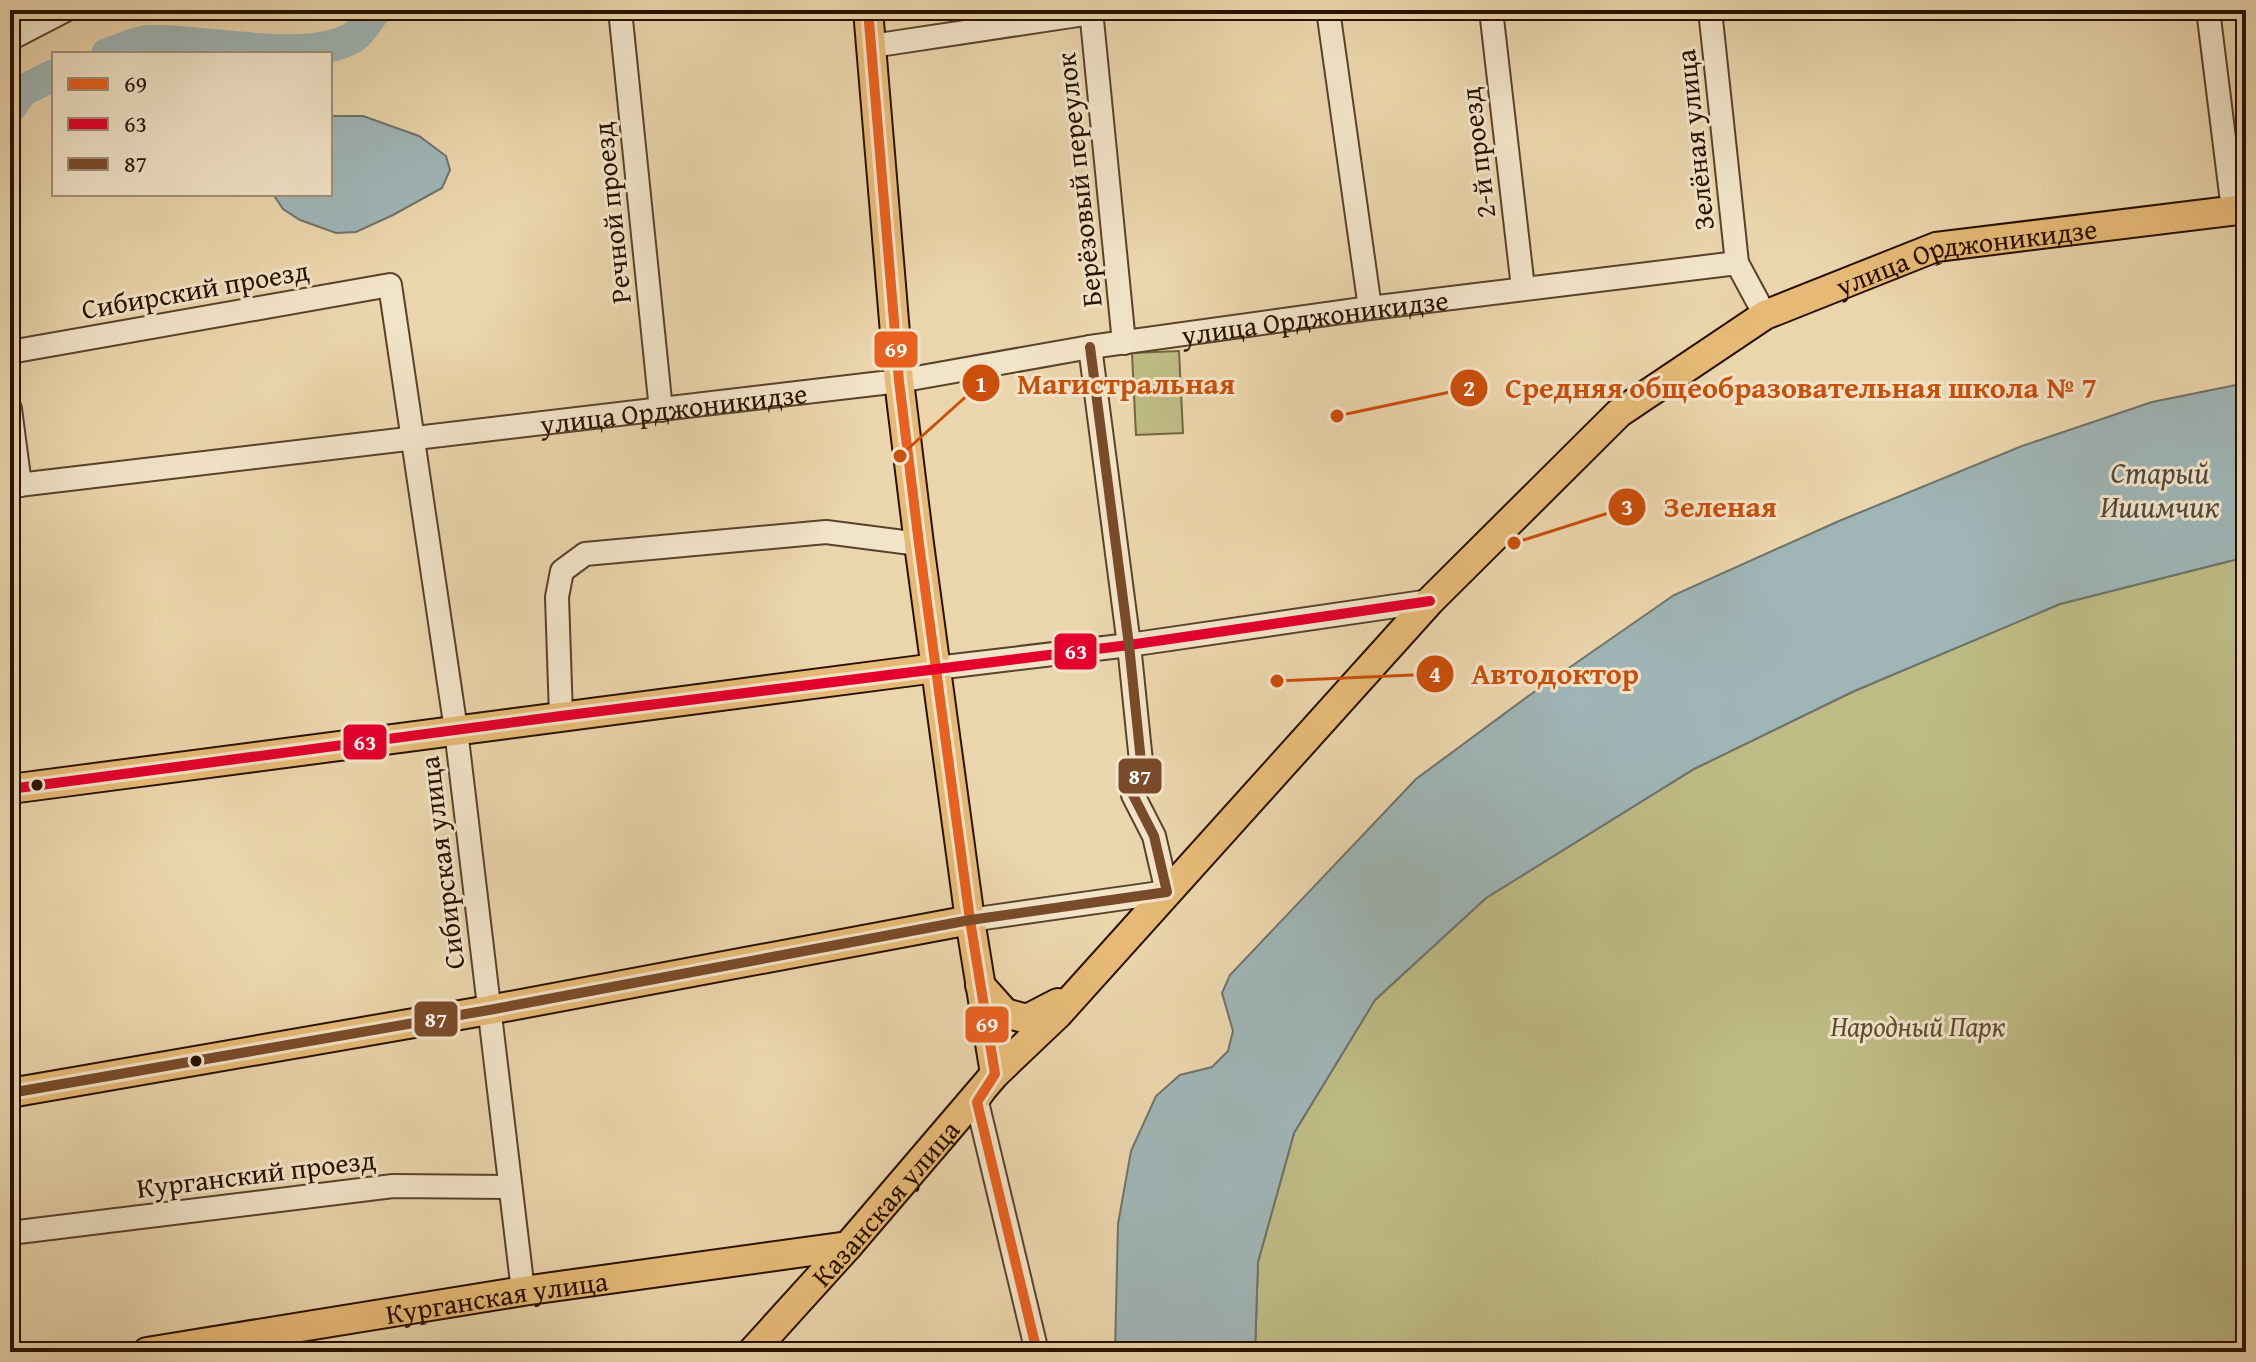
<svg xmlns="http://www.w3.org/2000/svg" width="2256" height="1362" viewBox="0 0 2256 1362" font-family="'Gentium Book Plus',serif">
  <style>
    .green { fill: #bebb84; stroke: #736642; stroke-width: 2 }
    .water { fill: #9fb5b6; stroke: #6f736d; stroke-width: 2 }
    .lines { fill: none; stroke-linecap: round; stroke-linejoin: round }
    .river { stroke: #9fb5b6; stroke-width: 32 }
    .minor-casing { stroke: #59422b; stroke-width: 26 }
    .major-casing { stroke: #281100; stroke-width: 32 }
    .minor { stroke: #f2e4c9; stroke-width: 22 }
    .major { stroke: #e6ba76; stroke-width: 28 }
    .bus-1-casing { stroke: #f2e4c9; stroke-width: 16 }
    .bus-2-casing { stroke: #f2e4c9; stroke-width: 16 }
    .bus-3-casing { stroke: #f2e4c9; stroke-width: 16 }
    .bus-1 { stroke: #e86120; stroke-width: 10 }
    .bus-2 { stroke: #e4002b; stroke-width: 10 }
    .bus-3 { stroke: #7a4b2a; stroke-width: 10 }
    .bus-dot { fill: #281100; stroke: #f2e4c9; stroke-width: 3 }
    .labels { text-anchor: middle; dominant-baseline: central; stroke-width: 6; stroke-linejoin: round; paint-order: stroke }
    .street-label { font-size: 28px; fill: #281100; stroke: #f2e4c9 }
    .park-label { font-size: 28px; font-style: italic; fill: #5c4c2e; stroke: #f2e4c9 }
    .water-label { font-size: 30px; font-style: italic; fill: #524a40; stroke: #f2e4c9 }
    .leader { fill: none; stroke: #cb4e0a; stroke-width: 3 }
    .callout-dot { fill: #cb4e0a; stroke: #f2e4c9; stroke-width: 3 }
    .mark-label { font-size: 24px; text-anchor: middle; font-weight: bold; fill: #fff }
    .callout-label { font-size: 30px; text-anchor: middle; font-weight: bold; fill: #cb4e0a; stroke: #f2e4c9; stroke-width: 6; stroke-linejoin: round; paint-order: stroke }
    .line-badge { stroke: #f2e4c9; stroke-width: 3 }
    .badge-label { font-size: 22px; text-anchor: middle; font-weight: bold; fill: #fff }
  </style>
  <rect width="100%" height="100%" fill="#ebd5ac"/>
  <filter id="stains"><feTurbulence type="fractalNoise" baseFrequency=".0025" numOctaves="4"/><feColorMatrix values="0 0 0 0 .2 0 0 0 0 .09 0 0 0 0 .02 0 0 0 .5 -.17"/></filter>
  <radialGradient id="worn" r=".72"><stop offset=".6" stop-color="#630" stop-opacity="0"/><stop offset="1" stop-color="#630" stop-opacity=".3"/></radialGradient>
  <!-- green -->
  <path class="green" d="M1179,351L1183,433L1136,435L1132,353Z
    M2246,557V1352H1255L1258,1262L1294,1133L1375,1000L1486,898L1694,769L1852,692L2060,604Z"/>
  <!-- water -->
  <path class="water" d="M330,116H363L419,136L446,156L450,170L442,188L393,215L356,232L336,233L300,220L283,209L273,194H330Z
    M2246,383V557L2060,604L1852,692L1694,769L1486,898L1375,1000L1294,1133L1258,1262L1255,1352H1115L1118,1224L1131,1151L1156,1096L1180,1075L1212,1067L1228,1051L1233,1031L1222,993L1230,975L1416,779L1527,697L1674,595L1839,521L2022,446L2152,402Z"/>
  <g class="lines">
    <!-- river -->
    <path class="river" d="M107,54C120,50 135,42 149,41C205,39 304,65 352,38C361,33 369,18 376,10
      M10,108L22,91L54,75"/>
    <defs>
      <g id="minor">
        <path d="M620,10L661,410"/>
        <path d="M1091,10L1124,343"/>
        <path d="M1328,10L1370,308"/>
        <path d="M1491,10L1523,288"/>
        <path d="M1710,10L1737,263"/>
        <path d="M2208,10L2233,210"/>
        <path d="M10,39L66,10"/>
        <path d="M872,46L1091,13"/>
        <path d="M10,352L390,285L456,730L523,1291"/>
        <path d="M10,409L20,485"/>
        <path id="s1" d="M10,486L899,381L1090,347L1370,308L1737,263L1765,315"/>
        <path d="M936,668L1129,645L1430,601"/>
        <path d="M561,716L557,597L562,571L585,554L826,532L919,544"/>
        <path d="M970,920L1167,892L1154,836L1133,795L1142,771L1129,645L1090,347"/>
        <path d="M987,1087L977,1102L1037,1352"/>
        <path d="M10,1233L393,1186L509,1187"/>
      </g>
      <g id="major">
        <path d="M868,10L899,381L919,544L970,920L995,1074"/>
        <path d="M10,789L936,668"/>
        <path d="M980,985L1005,1013L1027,1019L1058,1003"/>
        <path d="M10,1093L489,1010L970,920"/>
        <path id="s2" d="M147,1352L523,1291L848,1246"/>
        <path id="s3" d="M752,1352L848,1246L995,1074L1058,1014L1430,601L1619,413L1765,315L1936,247L2246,209"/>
      </g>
    </defs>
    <!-- minor casing -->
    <use href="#minor" class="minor-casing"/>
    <!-- major casing -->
    <use href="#major" class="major-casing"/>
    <!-- minor -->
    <use href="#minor" class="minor"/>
    <!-- major -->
    <use href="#major" class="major"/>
    <defs>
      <path id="bus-1" d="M868,10L899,381L919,544L970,920L995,1074L977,1102L1037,1352"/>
      <path id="bus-2" d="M10,789L561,716L1129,645L1430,601"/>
      <path id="bus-3" d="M10,1093L489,1010L970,920L1167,892L1154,836L1133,795L1142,771L1129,645L1090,347"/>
    </defs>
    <!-- bus-1 casing -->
    <use href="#bus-1" class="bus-1-casing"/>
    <!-- bus-2 casing -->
    <use href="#bus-2" class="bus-2-casing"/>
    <!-- bus-3 casing -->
    <use href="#bus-3" class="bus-3-casing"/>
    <!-- bus-1 -->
    <use href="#bus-1" class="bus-1"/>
    <!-- bus-2 -->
    <use href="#bus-2" class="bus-2"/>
    <!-- bus-3 -->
    <use href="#bus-3" class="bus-3"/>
  </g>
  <!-- markers -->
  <g class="bus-dot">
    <circle cx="37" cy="785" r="7"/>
    <circle cx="196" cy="1061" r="7"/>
  </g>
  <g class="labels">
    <!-- street labels -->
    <g class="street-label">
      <text transform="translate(1694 140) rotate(-96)">Зелёная улица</text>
      <text transform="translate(1477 153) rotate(-97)">2-й проезд</text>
      <text transform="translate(1078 180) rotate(-96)">Берёзовый переулок</text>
      <text transform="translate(611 213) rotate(-96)">Речной проезд</text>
      <text stroke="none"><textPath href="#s3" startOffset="1666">улица Орджоникидзе</textPath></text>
      <text transform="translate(195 289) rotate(-10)">Сибирский проезд</text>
      <text stroke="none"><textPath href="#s1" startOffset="1316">улица Орджоникидзе</textPath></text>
      <text stroke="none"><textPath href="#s1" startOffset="668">улица Орджоникидзе</textPath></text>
      <text transform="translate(441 863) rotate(-97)">Сибирская улица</text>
      <text transform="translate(256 1173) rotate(-7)">Курганский проезд</text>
      <text stroke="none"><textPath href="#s3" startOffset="200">Казанская улица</textPath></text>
      <text stroke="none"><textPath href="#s2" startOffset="354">Курганская улица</textPath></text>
    </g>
    <!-- park labels -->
    <g class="park-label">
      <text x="1918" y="1025">Народный Парк</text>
    </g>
    <!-- water labels -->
    <g class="water-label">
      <text x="2160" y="472">Старый<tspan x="2160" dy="34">Ишимчик</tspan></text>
    </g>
  </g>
  <!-- callouts -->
  <path class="leader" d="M900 456L981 383M1337 416L1469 388M1514 543L1627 507M1277 681L1435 674"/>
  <g class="callout-dot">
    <circle cx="900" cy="456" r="8"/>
    <circle cx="1337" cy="416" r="8"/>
    <circle cx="1514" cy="543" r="8"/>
    <circle cx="1277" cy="681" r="8"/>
    <circle cx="981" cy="383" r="20"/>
    <circle cx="1469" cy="388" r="20"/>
    <circle cx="1627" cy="507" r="20"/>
    <circle cx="1435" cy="674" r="20"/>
  </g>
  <g class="mark-label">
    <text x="981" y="392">1</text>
    <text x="1469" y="396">2</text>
    <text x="1627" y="515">3</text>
    <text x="1435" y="682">4</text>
  </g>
  <g class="callout-label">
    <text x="1126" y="394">Магистральная</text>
    <text x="1801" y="398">Средняя общеобразовательная школа № 7</text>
    <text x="1720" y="517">Зеленая</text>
    <text x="1555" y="684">Автодоктор</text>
  </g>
  <g class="line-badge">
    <rect x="873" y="330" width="46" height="39" rx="8" fill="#e86120"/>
    <rect x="1053" y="632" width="45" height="39" rx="8" fill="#e4002b"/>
    <rect x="342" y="723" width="46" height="38" rx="8" fill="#e4002b"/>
    <rect x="1117" y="757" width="46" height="38" rx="8" fill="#7a4b2a"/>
    <rect x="413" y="1000" width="46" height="38" rx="8" fill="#7a4b2a"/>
    <rect x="964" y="1005" width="46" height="39" rx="8" fill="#e86120"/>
  </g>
  <g class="badge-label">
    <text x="896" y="357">69</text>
    <text x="1076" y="659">63</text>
    <text x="365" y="750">63</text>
    <text x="1140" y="784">87</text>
    <text x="436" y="1027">87</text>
    <text x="987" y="1032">69</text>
  </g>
  <!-- margin -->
  <rect width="2256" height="1362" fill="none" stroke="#ebd5ac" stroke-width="40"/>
  <rect x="12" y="12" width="2232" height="1338" fill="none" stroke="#281100" stroke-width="4"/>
  <rect x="20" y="20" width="2216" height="1322" fill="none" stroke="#281100" stroke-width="2"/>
  <!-- legend -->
  <rect x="52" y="52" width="280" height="144" fill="#f2e4c9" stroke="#a19079" stroke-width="2"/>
  <rect x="68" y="78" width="40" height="12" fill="#e86120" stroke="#a19079" stroke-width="2"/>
  <text x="124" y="92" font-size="24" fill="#281100">69</text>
  <rect x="68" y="118" width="40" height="12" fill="#e4002b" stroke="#a19079" stroke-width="2"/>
  <text x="124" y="132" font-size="24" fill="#281100">63</text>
  <rect x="68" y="158" width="40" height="12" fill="#7a4b2a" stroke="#a19079" stroke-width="2"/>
  <text x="124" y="172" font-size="24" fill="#281100">87</text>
  <rect width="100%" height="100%" filter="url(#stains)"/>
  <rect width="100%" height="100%" fill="url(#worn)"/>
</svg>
